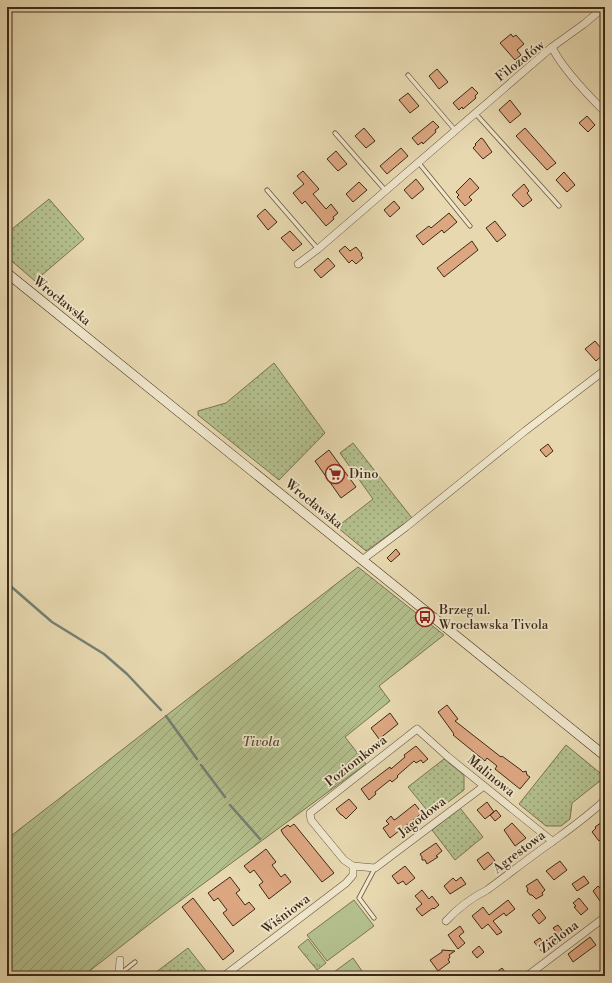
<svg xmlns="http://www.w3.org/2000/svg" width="612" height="983" viewBox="0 0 612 983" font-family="'Libre Bodoni',serif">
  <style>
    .grass { fill: url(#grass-dots); stroke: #797451 }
    .park { fill: url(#park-tufts); stroke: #797451 }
    .garden { fill: url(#garden-furrows); stroke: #797451 }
    .pitch { fill: #b3bf8d; stroke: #797451 }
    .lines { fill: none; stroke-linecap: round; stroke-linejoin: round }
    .stream { stroke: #748073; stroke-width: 2.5 }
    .building { fill: #dca681; stroke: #3f2a15 }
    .lane-casing { stroke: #69563c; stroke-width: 5 }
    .street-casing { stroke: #69563c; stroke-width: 8 }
    .secondary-casing { stroke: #3f2a15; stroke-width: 10 }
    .lane { stroke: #efe6cc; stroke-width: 3.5 }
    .street { stroke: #efe6cc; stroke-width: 7 }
    .secondary { stroke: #efe6cc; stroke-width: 9 }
    .labels { text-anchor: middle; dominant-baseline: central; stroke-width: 3.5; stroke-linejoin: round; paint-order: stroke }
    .street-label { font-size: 13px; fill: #3f2a15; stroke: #efe6cc }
    .poi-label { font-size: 13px; fill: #3f2a15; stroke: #efe6cc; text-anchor: start }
    .park-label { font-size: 13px; font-style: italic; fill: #56482d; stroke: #efe6cc }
  </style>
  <defs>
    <pattern id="grass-dots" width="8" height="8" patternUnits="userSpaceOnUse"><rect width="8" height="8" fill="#b3bf8d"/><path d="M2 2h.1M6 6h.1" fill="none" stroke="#939b72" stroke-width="1.8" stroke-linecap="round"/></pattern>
    <pattern id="park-tufts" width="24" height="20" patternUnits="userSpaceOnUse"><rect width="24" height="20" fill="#b3bf8d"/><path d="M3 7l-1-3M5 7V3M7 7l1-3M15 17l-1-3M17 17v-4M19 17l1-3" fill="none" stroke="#939b72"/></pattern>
    <pattern id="garden-furrows" width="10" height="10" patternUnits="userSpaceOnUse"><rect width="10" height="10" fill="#b3bf8d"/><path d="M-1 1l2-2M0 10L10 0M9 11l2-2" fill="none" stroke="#939b72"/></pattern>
  </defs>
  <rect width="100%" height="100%" fill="#e7d8b0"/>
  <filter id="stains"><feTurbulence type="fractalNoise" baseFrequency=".005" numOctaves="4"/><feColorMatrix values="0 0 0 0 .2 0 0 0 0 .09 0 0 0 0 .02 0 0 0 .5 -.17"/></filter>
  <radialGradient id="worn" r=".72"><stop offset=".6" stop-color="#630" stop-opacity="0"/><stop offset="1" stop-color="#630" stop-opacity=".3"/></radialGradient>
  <!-- grass -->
  <path class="grass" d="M49,199L84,239L35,281L7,257V233Z
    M274,363L325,433L279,480L198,415V411L226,403Z
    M353,443L412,518L366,551L337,527L373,499L340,453Z
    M566,745L605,777L572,803L570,819L561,826H546L519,804Z
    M444,759L464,775V790L431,815L408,787Z
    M460,808L483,837L455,860L432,830Z
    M188,948L210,976H151Z"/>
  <!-- park -->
  <path class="park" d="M308,939L326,963L317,970L298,947Z"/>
  <!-- garden -->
  <path class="garden" d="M358,567L444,635L379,686L390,701L345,737L366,764L169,909L83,976H7V839Z"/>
  <!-- pitch -->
  <path class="pitch" d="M354,900L374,926L327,961L307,935Z
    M353,958L362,971L356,976H331L330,975Z"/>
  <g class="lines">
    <!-- stream -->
    <path class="stream" d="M7,583L52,622L104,654L127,674L161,710
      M166,716L197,759
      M201,765L225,797
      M230,805L260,839"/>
  </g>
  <!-- building -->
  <path class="building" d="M511,34L513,37L516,35L524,44L517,50L521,55L515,60L500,43Z
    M437,69L448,82L439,89L429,76Z
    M472,87L478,93L475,96L476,98L463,109L462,107L459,110L453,103Z
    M408,93L419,106L410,113L399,100Z
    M510,100L521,114L510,123L499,110Z
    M587,116L595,125L588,132L579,123Z
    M433,121L439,127L435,130L436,132L423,144L422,142L418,145L412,138Z
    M364,128L375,141L366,148L355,136Z
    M525,128L556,163L547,170L516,136Z
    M481,138L483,139L492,152L483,159L473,148L476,145L475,144Z
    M401,148L408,156L387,174L380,166Z
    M336,151L347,164L338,171L327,159Z
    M303,171L319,189L313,194L326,209L331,204L338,213L333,217L334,219L326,226L305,201L302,204L293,193L304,184L297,176Z
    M564,172L575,185L567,192L556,180Z
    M470,178L479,188L469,197L472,200L465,206L457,197L459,195L456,192Z
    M416,179L424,189L412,199L404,190Z
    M359,182L367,190L353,202L346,194Z
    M524,184L529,191L527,193L532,200L523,207L512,195Z
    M394,201L400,208L390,217L384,210Z
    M265,209L277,222L268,230L257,216Z
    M449,213L457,222L444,233L442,230L423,245L416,236L429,226L431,228Z
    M495,221L506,235L497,242L486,228Z
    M290,231L302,244L293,251L281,238Z
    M472,241L478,250L444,277L437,268Z
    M345,246L350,251L356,247L362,254L361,255L363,258L356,264L352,260L349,263L339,251Z
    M328,258L335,266L321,278L314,270Z
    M595,341L605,353L596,361L585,349Z
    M548,444L553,451L546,457L540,450Z
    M329,450L356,487L341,498L315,461Z
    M396,549L400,554L391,562L387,558Z
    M447,705L458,719L455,721L501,757L502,756L521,770L523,772L526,771L527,775L530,777L520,789L495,769L497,766L487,758L485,761L453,735L454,734L438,712Z
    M390,713L398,724L379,739L371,728Z
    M416,746L428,759L423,763L421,760L416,763L414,761L397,776L398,777L392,782L390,780L375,792L376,794L369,800L361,789L390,767L391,769L405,757L404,755Z
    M349,799L357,808L346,819L342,815H341L336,809Z
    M487,802L494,812L485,819L477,810Z
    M415,804L422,813L390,838L383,828L389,824L386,821L391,816L394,820L396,819Z
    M496,810L501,816L495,821L490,815Z
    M605,820V836L599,841L592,832L596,828L595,827Z
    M512,823L526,838L515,846L504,830Z
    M294,824L334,873L322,882L283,834L281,830L288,825L290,827Z
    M436,843L442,851L436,856L438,857L427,864L425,860H422V857L420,854Z
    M266,849L276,862L272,865L281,877L285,874L291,882L269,899L259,885L263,882L254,870L250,873L244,866Z
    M488,852L495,861L484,870L477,860Z
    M560,861L567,870L554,880L546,871Z
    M405,866L415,878L406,885L403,881L398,884L392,876Z
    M584,876L589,883L577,891L572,884Z
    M230,877L240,890L236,893L245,905L249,902L255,909L233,926L223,913L227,910L218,898L214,901L208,893Z
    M461,877L466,884L450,894L444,886L453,878L456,881Z
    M537,879L545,890L542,893L543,895L536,899L532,895H530L527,891L528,889L526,886Z
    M605,885V897L600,901L593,891L598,886L600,888Z
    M422,890L429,899L432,896L439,905L434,909L433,908L422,916L416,909L422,904L415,896Z
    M193,898L234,951L223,960L182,907Z
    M579,898L588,909L581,915L574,907L576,906L573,903Z
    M508,900L515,909L506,916L504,913L493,921L502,932L497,935L488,924L482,929L472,916L483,907L489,915Z
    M539,909L546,918L539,924L532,915Z
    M558,925L567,937L544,954L534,942L540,938L543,943L557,933L553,928Z
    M460,926L464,932L459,936L465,943L458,949L448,935Z
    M590,937L596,945L573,962L568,954Z
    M479,946L484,952L477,958L472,952Z
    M442,950L455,951L449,955L450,957L448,960L450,962L438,971L430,960L442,952Z
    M502,968L508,976H500L497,972Z"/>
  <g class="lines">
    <defs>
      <path id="lane" d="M408,75L455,130
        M475,113L559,206
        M335,133L385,190
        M418,162L470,226
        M267,190L318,249
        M374,918L359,898L375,868
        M120,974L135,962"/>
      <path id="street" d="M552,47C561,67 589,96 605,112
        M298,264L318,249L552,47L584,24L604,7
        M362,560L406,527L525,431L605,370
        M484,786L375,868L353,866L344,860L311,820L310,813L417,729L447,756L552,841
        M446,921C458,908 471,898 487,890C509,874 530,857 552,842C571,828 588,816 605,800
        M119,976L120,960
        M224,976L346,883L353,875V866
        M527,976L605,917"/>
      <path id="secondary" d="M7,273L605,756"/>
    </defs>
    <!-- lane casing -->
    <use href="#lane" class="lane-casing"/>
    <!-- street casing -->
    <use href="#street" class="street-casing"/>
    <!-- secondary casing -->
    <use href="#secondary" class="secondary-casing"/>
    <!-- lane -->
    <use href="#lane" class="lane"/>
    <!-- street -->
    <use href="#street" class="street"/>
    <!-- secondary -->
    <use href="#secondary" class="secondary"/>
  </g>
  <!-- icons -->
  <defs>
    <symbol id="supermarket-ring" viewBox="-11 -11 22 22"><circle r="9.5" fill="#efe6cc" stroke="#8f2418" stroke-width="1.5"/><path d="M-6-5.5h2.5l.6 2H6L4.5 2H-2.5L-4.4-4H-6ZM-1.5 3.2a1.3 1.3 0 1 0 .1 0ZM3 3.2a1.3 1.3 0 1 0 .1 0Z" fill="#8f2418"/></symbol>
    <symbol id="bus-ring" viewBox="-11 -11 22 22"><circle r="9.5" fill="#efe6cc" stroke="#8f2418" stroke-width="1.5"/><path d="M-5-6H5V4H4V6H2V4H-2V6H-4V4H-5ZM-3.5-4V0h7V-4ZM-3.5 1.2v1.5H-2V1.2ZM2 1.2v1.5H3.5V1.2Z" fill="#8f2418"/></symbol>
  </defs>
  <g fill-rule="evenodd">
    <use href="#supermarket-ring" x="324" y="463" width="22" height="22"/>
    <use href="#bus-ring" x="414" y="606" width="22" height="22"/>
  </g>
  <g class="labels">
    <!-- street labels -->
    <g class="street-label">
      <text transform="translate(520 61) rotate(-38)">Filozofów</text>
      <text transform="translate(62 301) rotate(39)">Wrocławska</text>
      <text transform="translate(314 504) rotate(39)">Wrocławska</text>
      <text transform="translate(356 761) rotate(-38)">Poziomkowa</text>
      <text transform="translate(491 776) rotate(39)">Malinowa</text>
      <text transform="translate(422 817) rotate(-38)">Jagodowa</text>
      <text transform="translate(519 852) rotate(-37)">Agrestowa</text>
      <text transform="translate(286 914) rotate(-37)">Wiśniowa</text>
      <text transform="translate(559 937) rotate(-37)">Zielona</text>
    </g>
    <!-- poi labels -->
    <g class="poi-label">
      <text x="349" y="474">Dino</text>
      <text x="439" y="610">Brzeg ul.<tspan x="439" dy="15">Wrocławska Tivola</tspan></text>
    </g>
    <!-- park labels -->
    <g class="park-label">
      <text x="261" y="742">Tivola</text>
    </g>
  </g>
  <!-- margin -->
  <rect width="612" height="983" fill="none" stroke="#e7d8b0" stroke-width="24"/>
  <rect x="8" y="8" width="596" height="967" fill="none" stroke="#3f2a15" stroke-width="2"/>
  <rect x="12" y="12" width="588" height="959" fill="none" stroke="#3f2a15"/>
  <rect width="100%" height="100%" filter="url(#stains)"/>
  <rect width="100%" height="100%" fill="url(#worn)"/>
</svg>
